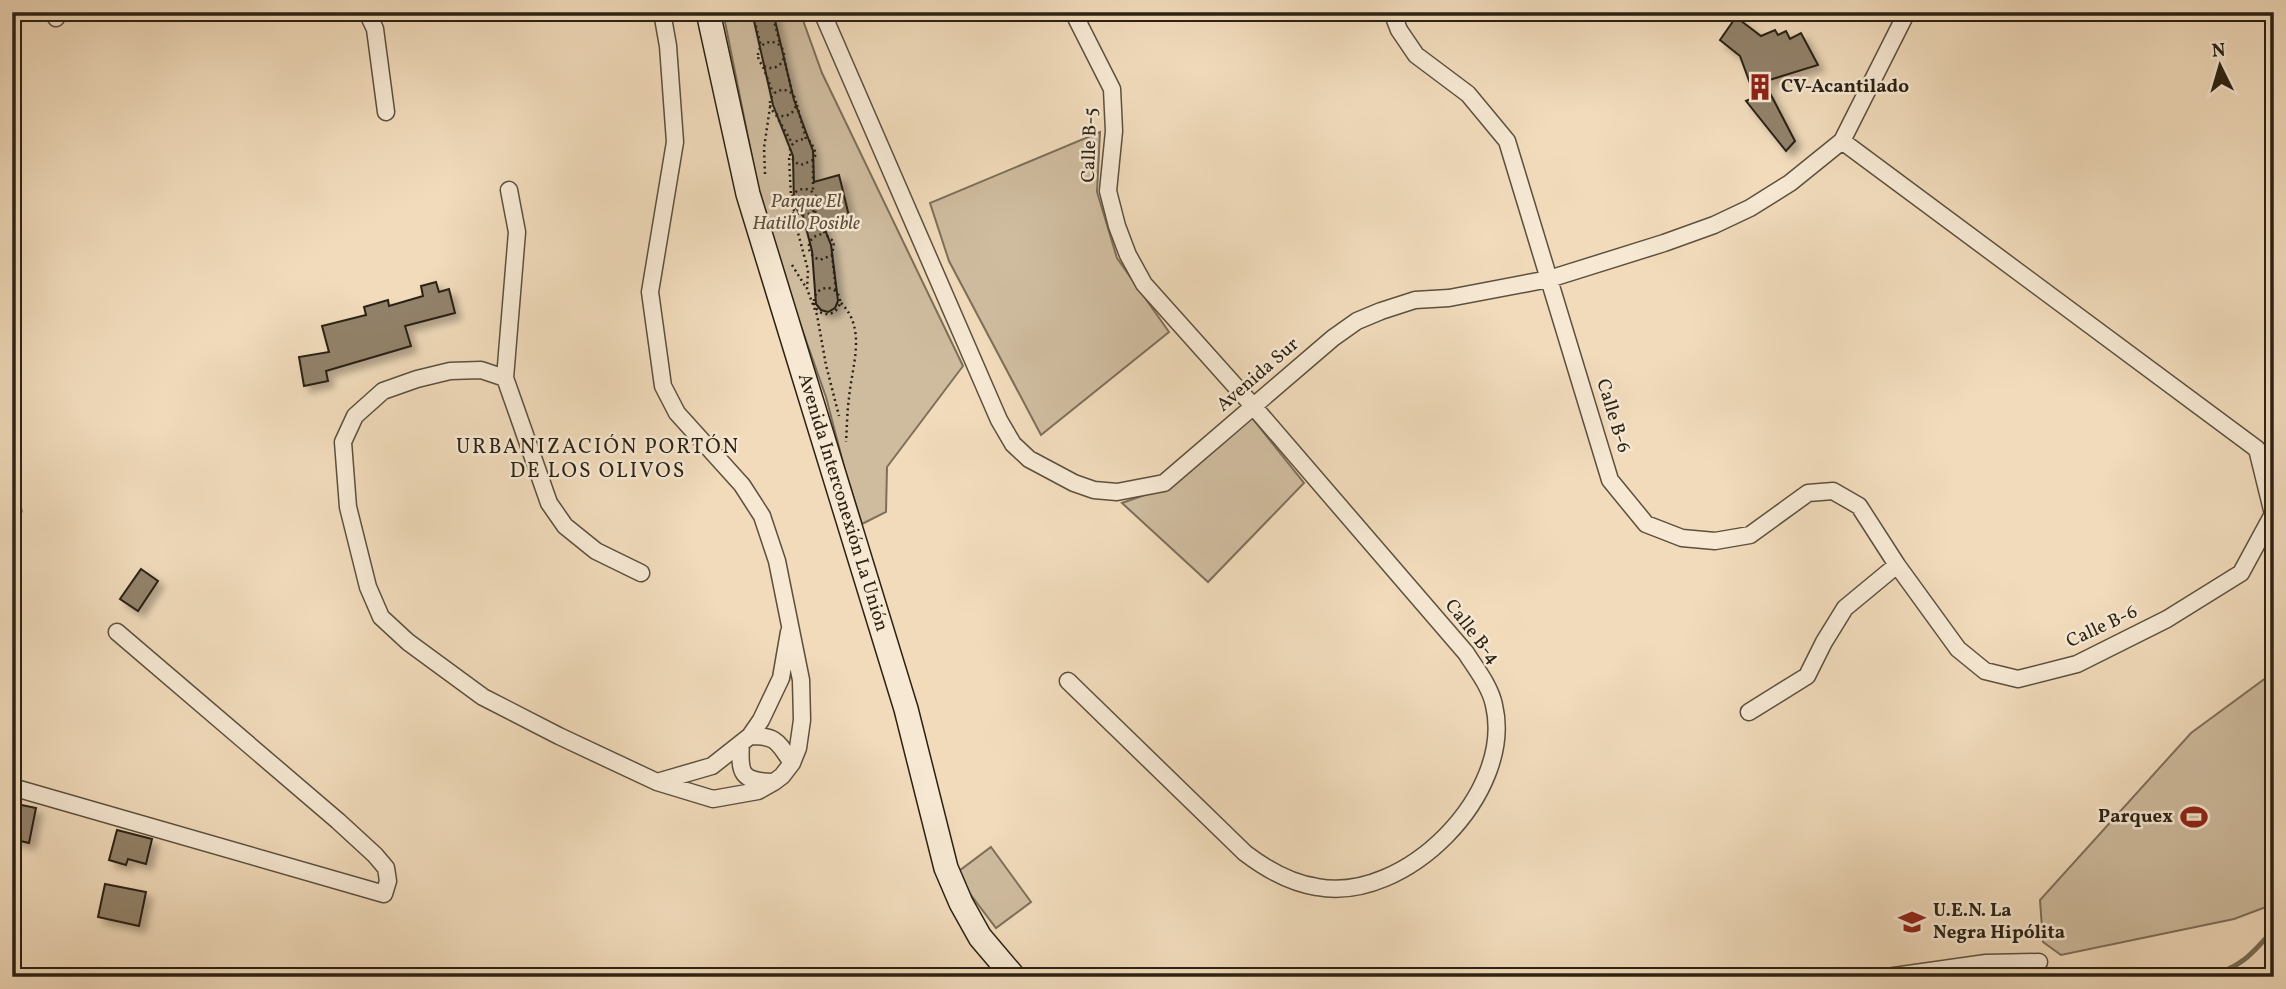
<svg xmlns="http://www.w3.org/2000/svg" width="2286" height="989" viewBox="0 0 2286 989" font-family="Vollkorn,serif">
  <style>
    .green { fill: #cfbc9f; stroke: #7d6f5a; stroke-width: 2 }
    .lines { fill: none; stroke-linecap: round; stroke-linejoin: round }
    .stream { stroke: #7a6b56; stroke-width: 5 }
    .building { fill: #92826b; stroke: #2b2214; stroke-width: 2; filter: url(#shadow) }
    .lane-casing { stroke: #5c503e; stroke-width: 11 }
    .street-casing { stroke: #5c503e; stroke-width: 19 }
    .secondary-casing { stroke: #2b2214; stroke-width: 26 }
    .path { stroke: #2b2214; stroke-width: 2.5; stroke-dasharray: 2 3.5; stroke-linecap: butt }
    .lane { stroke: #f6e8d3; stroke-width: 8 }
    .street { stroke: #f6e8d3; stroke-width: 16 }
    .secondary { stroke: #f6e8d3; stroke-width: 23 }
    .labels { text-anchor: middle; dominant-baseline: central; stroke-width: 5; stroke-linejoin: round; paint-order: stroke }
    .poi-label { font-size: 19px; font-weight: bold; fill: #2b2214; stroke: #f6e8d3; text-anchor: start }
    .street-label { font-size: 19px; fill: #2b2214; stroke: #f6e8d3 }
    .park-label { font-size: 19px; font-style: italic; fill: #5c503e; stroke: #f6e8d3 }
    .neighbourhood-label { font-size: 21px; letter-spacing: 2px; fill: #2b2214; stroke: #f6e8d3 }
  </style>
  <defs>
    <filter id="shadow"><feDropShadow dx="6" dy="6" stdDeviation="3.5" flood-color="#0004"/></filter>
  </defs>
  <rect width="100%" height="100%" fill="#f1dbbb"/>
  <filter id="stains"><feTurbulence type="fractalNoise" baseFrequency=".00286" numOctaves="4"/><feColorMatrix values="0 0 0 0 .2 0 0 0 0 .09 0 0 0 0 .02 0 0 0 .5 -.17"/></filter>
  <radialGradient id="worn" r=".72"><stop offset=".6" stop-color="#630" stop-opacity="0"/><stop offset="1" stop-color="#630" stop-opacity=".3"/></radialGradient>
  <!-- green -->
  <path class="green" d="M723,12H800L822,73L963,366L887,467L886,512L862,524L845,470L826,397L766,227Z
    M1100,132L1097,192L1117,258L1169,332L1041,435L949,261L930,203Z
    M1252,418L1304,483L1208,582L1122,503L1167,487Z
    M2274,672V904L2234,919L2061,955L2043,942L2040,900L2191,733Z
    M991,847L1031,902L996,928L955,874Z"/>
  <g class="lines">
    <!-- stream -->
    <path class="stream" d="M2206,977C2240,969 2252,954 2274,929"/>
  </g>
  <!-- building -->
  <path class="building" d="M752,12H773L794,100L813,151L814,182L839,175L849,216L822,222L831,245L838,301L835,308L828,312L821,310L816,304L812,251L803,216L794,206L793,156L773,105Z
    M1736,17L1761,36L1775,30L1778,35L1786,31L1790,39L1801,33L1818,65L1766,81L1770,93L1795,141L1786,151L1746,101L1755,97L1740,56L1720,40Z
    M436,282L439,292L449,289L455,313L405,326L411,346L326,371L328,381L304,386L299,357L329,352L322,326L366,315L364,307L388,300L389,306L423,296L421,286Z
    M141,569L158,581L138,611L120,599Z
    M12,803L36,808L29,843L12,839Z
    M117,830L152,839L146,864L128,859L126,865L109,860Z
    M105,884L146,892L139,926L98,917Z"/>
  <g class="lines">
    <defs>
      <path id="lane" d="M12,509L17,511"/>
      <path id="street" d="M367,12L375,29L386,112
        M822,12L999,420L1013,444L1029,459L1074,483L1094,490L1117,492L1164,483L1333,338L1357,321L1381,311L1415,300L1449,298L1549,279L1664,243L1714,225L1750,208L1790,183L1842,141L1907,12
        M1392,12L1399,30L1416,55L1468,94L1507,141L1610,480L1646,524L1682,538L1715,541L1750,535L1808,493L1833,491L1859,506L1897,565L1958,649L1985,671L2018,679L2077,664L2167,619L2241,573L2273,514L2257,449L1842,141
        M56,18L60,12
        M505,378L517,232L509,190
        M641,573L596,551L565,526L549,503L505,378L481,370L450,371L417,379L383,391L355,416L343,442L348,507L368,587L381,617L408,642L483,697L559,736L657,782L713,799L758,791L774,782L782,776L792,763L798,748L802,720L801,680L777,561L762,516L742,485L677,413L663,386L650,292L675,142L668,46L662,12
        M1068,681L1245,853C1266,869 1290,883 1317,887C1405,904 1515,793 1494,705C1490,686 1476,669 1466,653L1254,407L1144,284L1128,255L1117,226L1108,191L1114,131L1112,89L1073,12
        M1749,712L1807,676L1824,642L1845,608L1897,565
        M750,736C777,736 777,741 792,763
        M741,743C739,774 741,781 773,782
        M657,782L712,766L750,736L761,720L781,678L789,632
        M12,787L384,894L388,881L386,868L375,855L338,821L117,632
        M1887,977L1986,963L2039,962"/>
      <g id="secondary">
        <path id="s1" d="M708,12L748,194L906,709L946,868L961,903L980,937L1014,977"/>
      </g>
    </defs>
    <!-- lane casing -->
    <use href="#lane" class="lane-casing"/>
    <!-- street casing -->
    <use href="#street" class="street-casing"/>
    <!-- secondary casing -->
    <use href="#secondary" class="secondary-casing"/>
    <!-- path -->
    <path class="path" d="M751,12L760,18L772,13
      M772,13L780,44
      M753,15L761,46
      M758 55a13 13 0 1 1 26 0a13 13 0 1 1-26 0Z
      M784,58L792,92
      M763,67L773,93
      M770 103a13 13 0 1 1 26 0a13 13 0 1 1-26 0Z
      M797,105L806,139L811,142L816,154L813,160L801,165C784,159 787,139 806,139
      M776,115L792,143
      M789,158L791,196
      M813,160V192
      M765,174L764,148L770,107
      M791 202a13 13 0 1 1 26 0a13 13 0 1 1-26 0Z
      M791,207L808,270L807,289L817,315L826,365L839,416
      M815,211L825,234L834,242L832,255L820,260C803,254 806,234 825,234
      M779,225L793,223
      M832,255L836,290
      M792,265L807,289
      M814 301a13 13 0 1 1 26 0a13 13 0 1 1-26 0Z
      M841,303C867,329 852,365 849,398C847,412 847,427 846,442"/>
    <!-- lane -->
    <use href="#lane" class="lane"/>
    <!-- street -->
    <use href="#street" class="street"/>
    <!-- secondary -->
    <use href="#secondary" class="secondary"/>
  </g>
  <!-- icons -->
  <defs>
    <symbol id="building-bare" viewBox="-9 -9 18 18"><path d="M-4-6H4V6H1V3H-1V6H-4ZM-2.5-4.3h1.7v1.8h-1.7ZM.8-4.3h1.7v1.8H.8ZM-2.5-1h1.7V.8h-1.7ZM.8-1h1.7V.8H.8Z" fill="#8f2418" stroke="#f6e8d3" stroke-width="2.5" paint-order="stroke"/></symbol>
    <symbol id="stadium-bare" viewBox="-9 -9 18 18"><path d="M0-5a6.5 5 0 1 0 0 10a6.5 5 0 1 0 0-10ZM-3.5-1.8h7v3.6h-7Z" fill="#8f2418" stroke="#f6e8d3" stroke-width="2.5" paint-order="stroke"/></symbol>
    <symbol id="school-bare" viewBox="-9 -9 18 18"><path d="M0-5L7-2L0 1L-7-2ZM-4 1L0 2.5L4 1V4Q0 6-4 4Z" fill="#8f2418" stroke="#f6e8d3" stroke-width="2.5" paint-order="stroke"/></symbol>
  </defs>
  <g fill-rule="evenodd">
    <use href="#building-bare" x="1741" y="68" width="38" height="38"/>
    <use href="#stadium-bare" x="2175" y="798" width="38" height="38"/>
    <use href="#school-bare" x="1893" y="903" width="38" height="38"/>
  </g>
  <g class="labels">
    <!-- poi labels -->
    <g class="poi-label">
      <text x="1781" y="87">CV-Acantilado</text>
      <text x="2173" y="817" text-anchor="end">Parquex</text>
      <text x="1933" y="911">U.E.N. La<tspan x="1933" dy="22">Negra Hipólita</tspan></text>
    </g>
    <!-- street labels -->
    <g class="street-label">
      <text transform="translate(1090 145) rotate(-88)">Calle B-5</text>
      <text transform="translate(1258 375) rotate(-41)">Avenida Sur</text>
      <text transform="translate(1613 416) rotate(73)">Calle B-6</text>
      <text stroke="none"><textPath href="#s1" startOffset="509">Avenida Interconexión La Unión</textPath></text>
      <text transform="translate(2102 627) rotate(-25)">Calle B-6</text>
      <text transform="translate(1472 632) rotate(52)">Calle B-4</text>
    </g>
    <!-- park labels -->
    <g class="park-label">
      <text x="806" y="202">Parque El<tspan x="806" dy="22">Hatillo Posible</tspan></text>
    </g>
    <!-- neighbourhood labels -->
    <g class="neighbourhood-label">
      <text x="598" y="447">URBANIZACIÓN PORTÓN<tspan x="598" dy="24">DE LOS OLIVOS</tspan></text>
    </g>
  </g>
  <!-- margin -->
  <rect width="2286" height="989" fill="none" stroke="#f1dbbb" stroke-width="42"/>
  <rect x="14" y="14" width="2258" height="961" fill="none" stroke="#2b2214" stroke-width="3.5"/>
  <rect x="21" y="21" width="2244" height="947" fill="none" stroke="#2b2214" stroke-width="2"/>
  <!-- north arrow -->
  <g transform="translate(2220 66) rotate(355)" stroke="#f6e8d3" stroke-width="5" paint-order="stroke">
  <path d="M0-5L12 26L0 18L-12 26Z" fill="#2b2214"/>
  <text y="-10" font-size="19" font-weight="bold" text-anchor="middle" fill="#2b2214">N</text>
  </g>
  <rect width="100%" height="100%" filter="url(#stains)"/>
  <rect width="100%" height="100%" fill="url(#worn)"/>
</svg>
